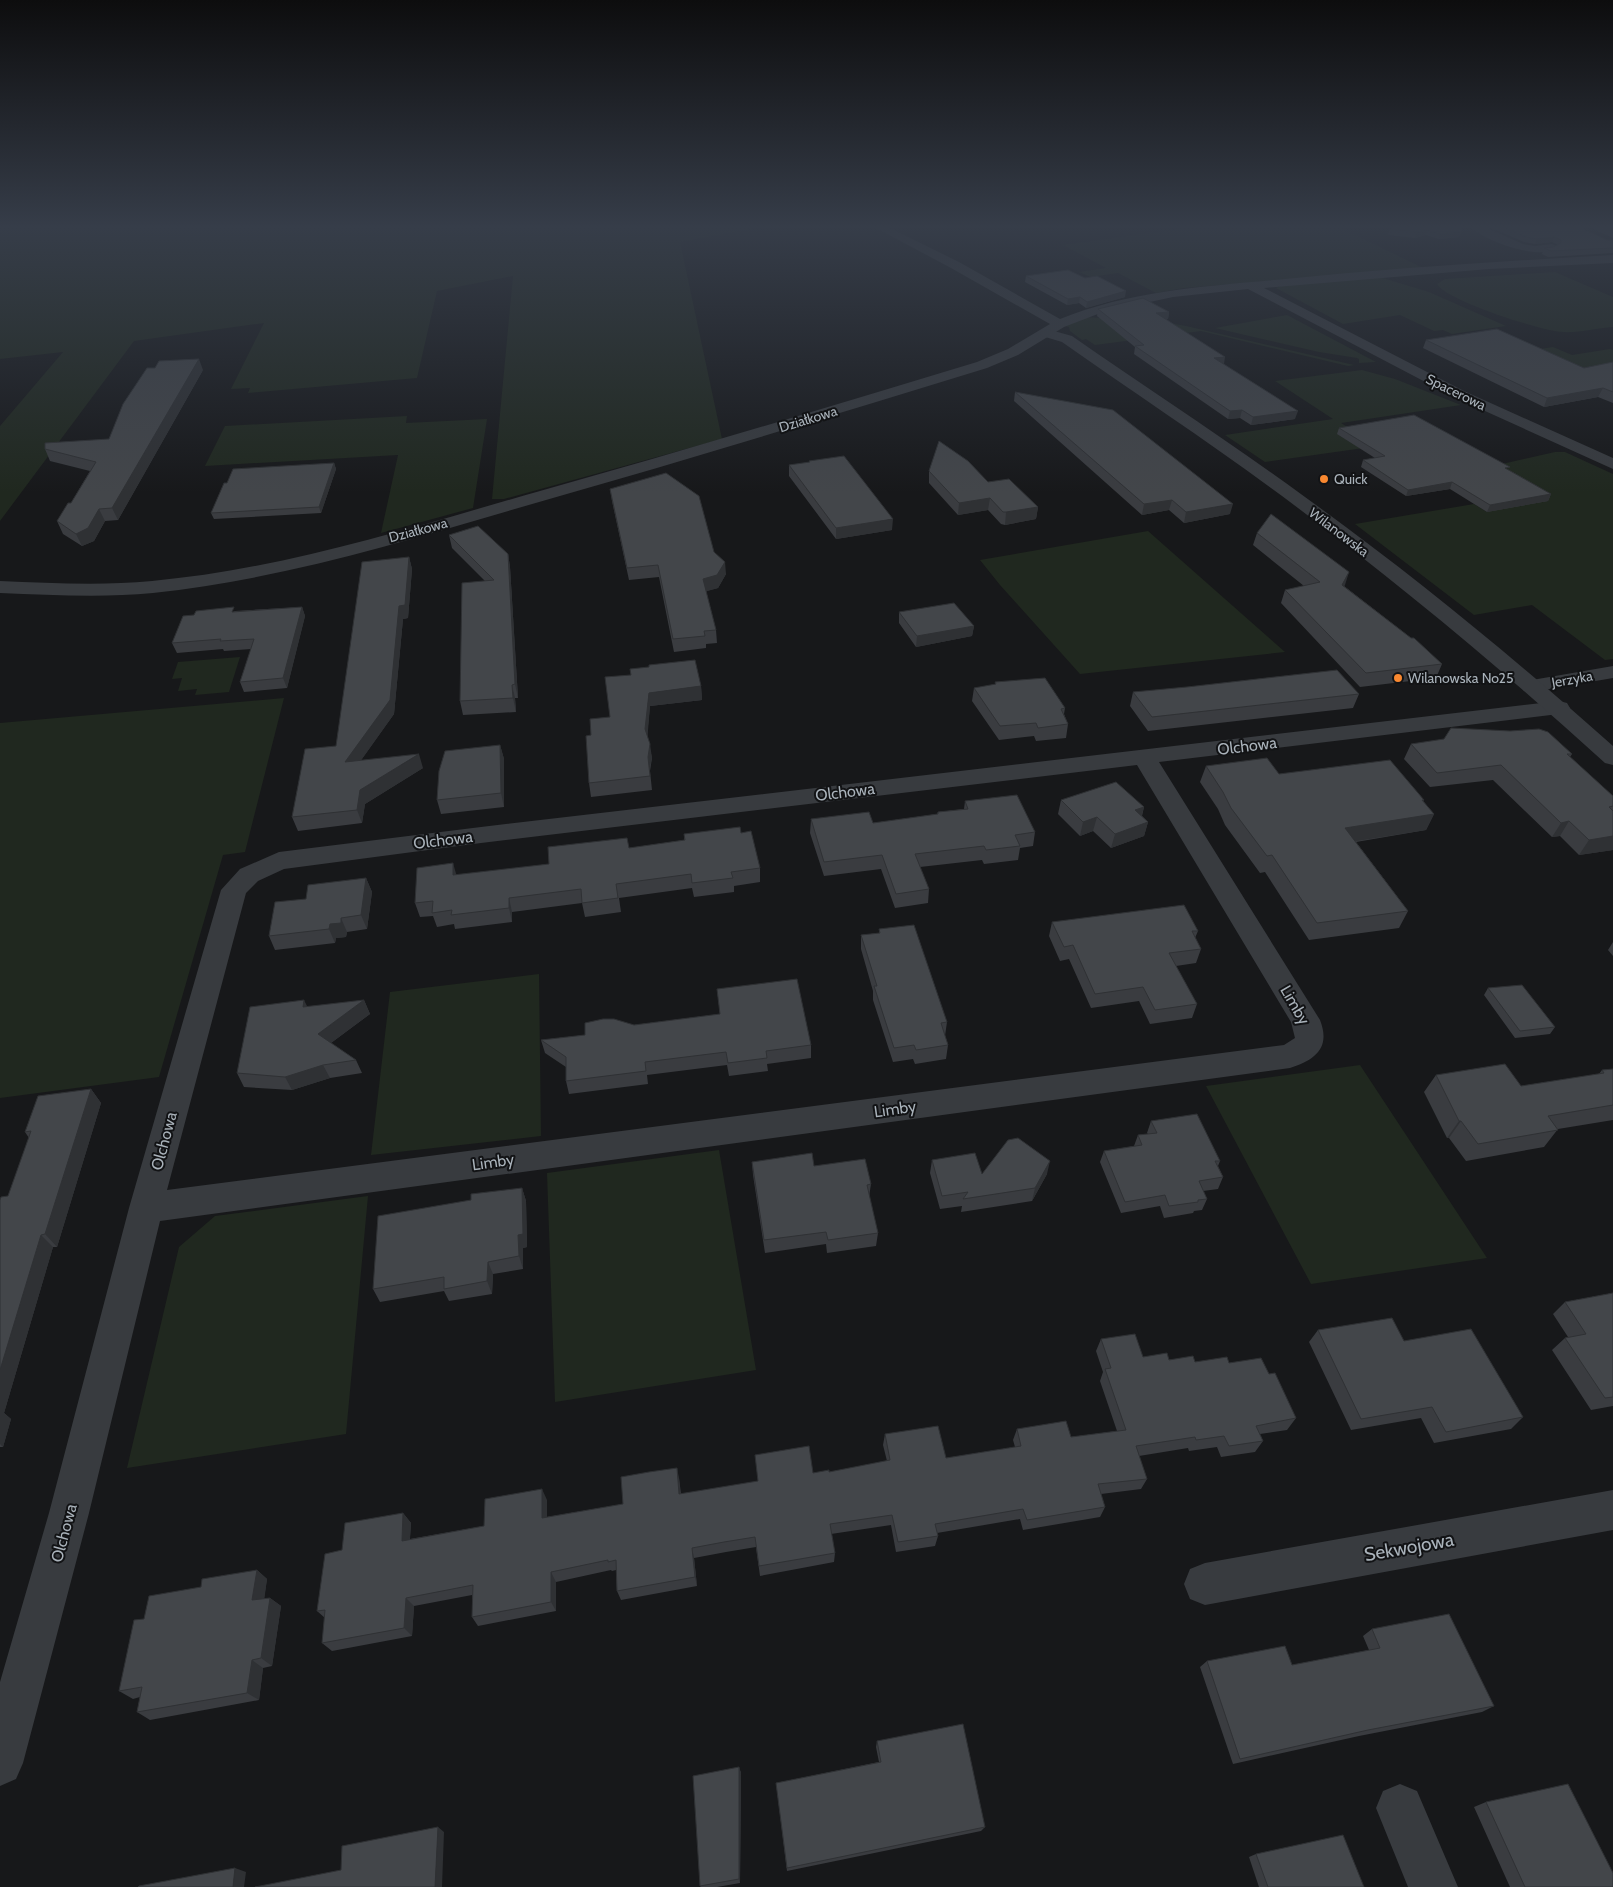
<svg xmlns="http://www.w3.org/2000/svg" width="1613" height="1887" viewBox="0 0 1613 1887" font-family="Cabin,sans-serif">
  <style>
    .green { fill: #20281f }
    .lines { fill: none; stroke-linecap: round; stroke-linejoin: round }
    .minor { fill: #383b3f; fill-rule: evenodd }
    .tertiary { fill: #383b3f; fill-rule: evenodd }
    .wall { fill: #3a3c40 }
    .shaded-wall { fill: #2f3134 }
    .building { fill: #43464a; stroke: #2f3134 }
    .poi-dot { fill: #f98830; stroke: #121315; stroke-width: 2 }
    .labels { text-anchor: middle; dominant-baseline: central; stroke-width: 4; stroke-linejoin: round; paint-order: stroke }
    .far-street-label { font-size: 14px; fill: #a9b2ba; stroke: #121315 }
    .far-poi-label { font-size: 14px; fill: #a9b2ba; stroke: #121315; text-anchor: start }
    .street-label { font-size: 16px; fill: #a9b2ba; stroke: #121315 }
    .near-street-label { font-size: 19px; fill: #a9b2ba; stroke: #121315 }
  </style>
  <rect width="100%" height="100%" fill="#17181a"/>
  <!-- green -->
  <path class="green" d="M0,228H755L680,242L722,439L504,499H492L513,276L437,291L417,378L248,393L250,388L231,389L264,323L134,341L0,521V426L63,352L0,359Z
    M1185,228H1341L1423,268L1184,288L1156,293L1118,273L1091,277L1079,272L1106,268L1063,245Z
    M1555,272L1613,297V327C1597,328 1579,333 1563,332C1541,331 1447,301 1437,284L1445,279Z
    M1376,276L1429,292L1506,326L1452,334L1443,330L1434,331L1400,315L1343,324L1276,288L1283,285Z
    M1287,315L1376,362L1359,363V359L1357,358L1319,352L1215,328Z
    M1082,317L1153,320L1186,326L1354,365L1348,366L1201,331L1095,345L1086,339L1082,340L1070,331L1069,327L1065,326Z
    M1553,347L1572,355L1610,349L1613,350V374L1546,378L1488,357Z
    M1362,370L1395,379L1461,405L1341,423L1378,446L1265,462L1225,435L1333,419L1275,381Z
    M407,416L406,423L487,419L473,508L381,533L398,455L205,466L225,426Z
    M1555,452H1565L1613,474V659L1605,660L1532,605L1474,615L1355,524L1474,504L1487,512L1489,467Z
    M1148,531L1285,652L1080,674L1000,585L980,560Z
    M240,657L229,692L195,695L197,689L178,691L182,678L172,679L178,662Z
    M284,698L245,852L223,855L159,1077L0,1098V723Z
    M539,974L541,1136L371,1155L390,992Z
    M1360,1065L1487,1258L1311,1284L1206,1086Z
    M719,1150L756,1370L555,1402L547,1173Z
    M368,1196L346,1434L127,1468L179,1247L215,1216Z"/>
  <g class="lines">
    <!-- minor -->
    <path class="minor" d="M876,228H890L959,262L1060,319C1131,290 1210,286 1285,279C1394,268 1503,261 1613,255V263L1489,269L1264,288L1464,391L1613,458V469L1454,397L1248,289L1173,297L1103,312L1064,327L1018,355L987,368C840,413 694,458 546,500C417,537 287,579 153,593C103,598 51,595 0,593V581C50,583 101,586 152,581C284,569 413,527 540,491C686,450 832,406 977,362L1008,349L1050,324L951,268Z
      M1472,228H1487L1523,244L1535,246L1552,244L1558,247C1542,262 1485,241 1472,228Z
      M1613,666V678L1532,692L1524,691L1521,686L1524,681L1532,680Z
      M1559,701L1567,703L1570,708L1567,713L1159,762L1320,1020C1331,1048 1315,1060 1290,1068L160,1221L89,1513L23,1763L16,1779L0,1786V1682L49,1513L129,1208L221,890L240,869L279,852L481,827ZM1137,765L1291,1022L1295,1038L1284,1045L167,1190L246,893L258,881L284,869L481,843Z
      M1613,1490V1530L1205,1605L1190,1599L1184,1584L1190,1569L1205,1563Z
      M1400,1784L1417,1791L1458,1887H1408L1376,1808L1383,1791Z"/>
    <!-- tertiary -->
    <path class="tertiary" d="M1047,329L1072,336C1149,390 1229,441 1305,497C1412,574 1514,658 1613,746V765L1605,763C1505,672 1402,586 1294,505C1218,448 1139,396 1062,342L1042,336L1040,333L1042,330Z"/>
  </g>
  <!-- wall -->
  <path class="wall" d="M1462,228L1459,237L1439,239L1426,235L1415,238L1388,235L1390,229Z
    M1492,228H1581L1607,240H1613V253L1548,257L1542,254L1544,248L1553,247L1558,245L1552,242L1535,244L1524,242Z
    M1591,228H1613V238Z
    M1026,276L1085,278L1125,297L1086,308L1079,303L1067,305L1025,282Z
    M1098,309L1169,312L1168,319H1166L1295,419L1251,425L1240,418L1228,419L1134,354L1135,347L1097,316Z
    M1426,340L1584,368L1613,362V403L1598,397L1544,407L1423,348Z
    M203,370L118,520L105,521L94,541L82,546L63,534L57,521L71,503L90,471L50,461L45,449L109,439Z
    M1015,392L1230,514L1184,523L1169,510L1142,515L1014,401Z
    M1339,428L1509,470L1551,494L1548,501L1487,512L1450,489L1406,496L1361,467L1363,460L1375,458L1337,434Z
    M809,461L892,530L836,539L789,476V465L809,463Z
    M334,463L336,469L321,513L214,519L211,513Z
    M929,471L988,482L1038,507L1036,519L1005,525L1001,524L988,510L958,515L929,483Z
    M610,489L714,552L726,574L718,588L706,591L716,630L717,643L706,644V648L674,652L659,577L629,580L612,501Z
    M1257,533L1344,586L1411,638L1442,664L1436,678L1360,687L1281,603L1285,590L1304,586L1253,545Z
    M449,535L508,554L510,567L518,698H515L516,712L463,715L460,701L485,581L452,548Z
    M409,557L412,569L408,618L403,619L394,714L361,760L423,768L365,804L362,823L298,831L292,817L336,746Z
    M302,607L305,616L287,688L244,692L240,682L251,649L224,651L223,649L177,653L172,643L235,611Z
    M899,612L974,626L972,636L916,647L899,623Z
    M995,682L1065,708L1064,714L1068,724L1066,738L1036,741L1034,736L999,740L972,701L974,688L995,685Z
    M701,686L702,700L650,706L647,736L652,758L650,771L652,790L591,797L589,783L610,717Z
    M1133,692L1359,694L1353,708L1148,731L1130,706Z
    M1411,744L1572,754L1570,757L1613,796V850L1579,855L1560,836L1552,837L1493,780L1430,787L1404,759Z
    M500,745L504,759V807L441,814L437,800Z
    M1206,766L1279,774L1424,800L1423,801L1434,814L1426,830L1356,842L1408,911L1399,928L1309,940L1265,872L1260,873L1225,825L1218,809L1200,782Z
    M1061,800L1144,807L1142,816L1148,822L1144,836L1111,848L1093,831L1080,836L1058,814Z
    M965,801L1035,832L1033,846L1020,848L1018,860L984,864L982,860L920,867L929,889L928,903L895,908L881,869L824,876L810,833L811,819L873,823L937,814L938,812L964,809Z
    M741,833L760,868V882L734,886V892L694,897L692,888L619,898L621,912L585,917L582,903L512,912V922L455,929L454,924L437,927L433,916L420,917L415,903L457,875L549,864L629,848L684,840V834Z
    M366,878L372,892L367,929L347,932L346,937L336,938L335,943L275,950L269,936L306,899Z
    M1052,922L1198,931L1195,938L1201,949L1196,963L1176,966L1197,1004L1192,1018L1150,1024L1139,1001L1091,1008L1069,959L1060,961L1049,936Z
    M879,929L947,1022L945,1036L948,1045L946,1059L915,1064L913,1059L893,1062L873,1000V991L861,949V935L879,933Z
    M1613,942V956L1608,950Z
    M1488,988L1555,1027L1550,1034L1515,1038L1484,995Z
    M717,989L811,1045V1058L767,1064L768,1071L729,1076L727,1065L647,1075L648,1084L569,1094L566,1081V1067L545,1053L541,1040L585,1035L634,1025L720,1014Z
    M364,1000L370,1014L331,1043L356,1060L362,1073L330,1078L292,1090L244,1087L237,1073L308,1007Z
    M1613,1069V1120L1558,1129L1544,1147L1466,1161L1449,1138H1447L1424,1092L1436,1075L1521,1086L1599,1074L1602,1070Z
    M91,1089L101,1103L57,1247H53L4,1413L11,1419L3,1447H0V1200L8,1196L29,1138L25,1132Z
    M1151,1121L1220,1161L1218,1166L1223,1177L1218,1189L1203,1191L1207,1199L1202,1210L1194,1211L1193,1213L1164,1218L1160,1206L1121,1213L1100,1162L1104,1151L1134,1146L1138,1135L1148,1134L1147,1133Z
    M932,1160L982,1174H1047L1032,1201L961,1212L962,1206L940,1209L930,1173Z
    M752,1162L814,1166L871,1184L869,1197L878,1233L876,1246L827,1253L826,1244L765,1253L753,1175Z
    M522,1188L526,1201L527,1247L523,1248V1269L493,1274L492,1294L449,1301L444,1291L380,1302L373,1289L471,1200Z
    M1613,1293V1406L1591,1410L1552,1350L1565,1338L1568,1337L1553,1314L1565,1302Z
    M1318,1330L1523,1417L1511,1429L1434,1443L1421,1418L1351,1430L1309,1342Z
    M1101,1339L1143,1357L1195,1362L1229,1363L1269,1374L1296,1418L1287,1430L1260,1434L1263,1441L1255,1452L1221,1457L1217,1447L1189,1451L1188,1448L1139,1456L1147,1479L1141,1489L1101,1494L1105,1507L1100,1517L1023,1530L1020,1519L937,1533L938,1536L935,1546L896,1552L891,1525L831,1534L835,1553L834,1562L760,1576L756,1547L726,1552L694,1558L697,1586L621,1600L617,1591L616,1570L612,1571L611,1570L556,1582V1611L478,1626L472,1617V1595L414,1606L412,1636L332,1651L322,1643L325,1618L317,1611L342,1550L403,1513L411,1523L410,1539L484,1526L547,1500V1517L623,1504L679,1478L681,1494L813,1473L829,1472L887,1461L883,1445L885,1434L946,1458L1015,1447L1013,1440L1017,1429L1071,1437L1117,1431L1100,1381L1103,1372L1096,1351Z
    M257,1570L267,1579L264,1598H270L281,1606L272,1666L263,1668L259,1700L150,1720L137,1712L140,1697L133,1699L119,1691L201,1587Z
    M1372,1629L1494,1706L1482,1712L1359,1736L1233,1764L1200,1667L1207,1661L1292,1665L1369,1650L1363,1636Z
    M877,1741L985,1827L981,1831L787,1871L776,1783L879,1762L876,1747Z
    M739,1767L741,1773L740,1883L717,1887H701L700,1886Z
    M1486,1802L1613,1887H1510L1474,1807Z
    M1256,1854L1364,1887H1259L1249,1857Z"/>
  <!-- shaded-wall -->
  <path class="shaded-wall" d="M1462,228L1459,237L1439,239L1440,234Z
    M1427,230L1426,235L1415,238L1417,232Z
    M1554,237L1552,242L1535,244L1537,239Z
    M1126,291L1125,297L1086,308L1087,302Z
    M1080,297L1079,303L1067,305L1068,299Z
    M1169,312L1168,319L1155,321L1156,313Z
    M1225,357L1224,364L1214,358Z
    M199,359L203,370L118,520L112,508Z
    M1603,388L1598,397L1544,407L1547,398Z
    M1242,410L1240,418L1228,419L1230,411Z
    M1298,411L1295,419L1251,425L1253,417Z
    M334,463L336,469L321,513L319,507Z
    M1452,482L1450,489L1406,496L1408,490Z
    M1551,494L1548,501L1487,512L1490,505Z
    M990,498L988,510L958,515L959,503Z
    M1172,500L1169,510L1142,515L1144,504Z
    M1233,504L1230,514L1184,523L1186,512Z
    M1038,507L1036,519L1005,525L1006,512Z
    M99,509L105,521L94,541L82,546L76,534Z
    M893,519L892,530L836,539V528Z
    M508,554L510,567L518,698L515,684Z
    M409,557L412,569L408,618L403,619L394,714L350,776L345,762L399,606Z
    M725,562L726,574L718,588L704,592L703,579Z
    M1349,572L1345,585L1338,598L1342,585Z
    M302,607L305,616L287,688L283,678Z
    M974,626L972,636L916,647L917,636Z
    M512,685L515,698L516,712L513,698Z
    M701,686L702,700L650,706L647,743L645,729L649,693Z
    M650,744L652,758L649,771L648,757Z
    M500,745L504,759V807L501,793Z
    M419,754L423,768L365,804L362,823L357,810L360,790Z
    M1144,807L1140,821L1135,810Z
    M1434,814L1426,830L1338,844L1345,828Z
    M1097,817L1093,831L1080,836L1083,822Z
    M1569,821L1560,836L1552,837L1561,823Z
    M1148,822L1144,836L1111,848L1115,834Z
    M1613,836V850L1579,855L1589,840Z
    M453,863L457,877L453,875Z
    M366,878L372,892L367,929L361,915Z
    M509,898L512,912V922L509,908Z
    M341,918L347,932L346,937L336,938L335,943L329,929L330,924Z
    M304,1000L311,1014L303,1007Z
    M364,1000L370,1014L324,1048L318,1034Z
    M323,1065L330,1078L292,1090L285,1077Z
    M91,1089L101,1103L57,1247L45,1234Z
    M1459,1121H1461L1449,1138H1447Z
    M1050,1161L1047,1174L1032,1201L1035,1188Z
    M522,1188L526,1201L527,1247L523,1248V1269L519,1256L518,1235Z
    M41,1235L53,1247L4,1413L11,1419L3,1447L0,1444V1370Z
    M488,1262L493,1274L492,1294L487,1281Z
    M677,1468L679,1478L681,1504L679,1494Z
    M542,1489L547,1500V1528L542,1518Z
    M403,1513L411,1523L409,1550L402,1541Z
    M692,1548L694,1558L697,1586L695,1577Z
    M257,1570L267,1579L263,1609L252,1600Z
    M551,1572L556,1582V1611L551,1602Z
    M270,1598L281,1606L272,1666L261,1658Z
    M406,1598L414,1606L412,1636L404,1628Z
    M252,1660L263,1668L259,1700L247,1693Z
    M739,1767L741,1773L740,1883L739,1879Z
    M438,1827L444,1832L442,1887H435Z
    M235,1868L246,1872L244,1887H233Z"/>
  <!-- building -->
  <path class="building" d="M1391,228H1462L1461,232L1440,234L1427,230L1417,232L1390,229Z
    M1506,228H1581L1607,240H1613V248L1551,251L1544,248L1553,247L1561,243V240L1554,237L1537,239L1526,237Z
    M1605,228H1613V232Z
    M1068,270L1085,278L1097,276L1126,291L1087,302L1080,297L1068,299L1026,276Z
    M1143,298L1169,312L1156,313L1225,357L1214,358L1298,411L1253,417L1242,410L1230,411L1135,346L1144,345L1098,309Z
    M1497,329L1584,368L1613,362V392L1603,388L1547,398L1426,340Z
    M199,359L112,508L99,509L88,528L76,534L57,521L68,503H71L96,462L45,449V443L109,439L123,404L147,368H155L159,361Z
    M1015,392L1113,410L1233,504L1186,512L1172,500L1144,504Z
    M1414,415L1510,467L1505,468L1551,494L1490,505L1452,482L1408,490L1363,460L1385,456L1339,428Z
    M939,441L968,461L988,482L1009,479L1038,507L1006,512H1003L990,498L959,503L929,471Z
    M844,456L893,519L836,528L789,465L810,462L809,461Z
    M334,463L319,507L211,513L224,483H227L233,469Z
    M666,473L699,496L714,552L725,562L717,575L703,579L716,630L704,631L705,636L673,639L658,565L627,568L610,489Z
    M1271,514L1349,572L1342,585L1411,638H1414L1442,664L1366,673L1285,590L1320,582L1257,533Z
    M478,526L508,554L515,684L512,685L513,698L460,701L462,583L494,580L449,535Z
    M409,557L405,605L399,606L390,700L345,762L419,754L360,790L357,810L292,817L305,749L336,746L362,562Z
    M954,603L974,626L917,636L899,612Z
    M234,607L232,612L302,607L283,678L240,682L254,639L220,641L221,639L172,643L183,616L194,615L196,611Z
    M695,660L701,686L649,693L645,729L650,744L648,757L650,776L589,783L586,736L591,735L590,719L610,717L605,677L631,675L630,669L649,667V665Z
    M1337,670L1359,694L1152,717L1133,692L1187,687Z
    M1045,678L1065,708L1061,709L1068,724L1038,728L1036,723L1000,726L974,688L996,684L995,682Z
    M1451,728L1510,731L1539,729L1548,732L1572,754H1567L1613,796V806L1609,807L1613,811V836L1589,840L1569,821L1561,823L1501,765L1437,773L1411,744L1444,739Z
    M500,745L501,793L437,800L439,771L445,751Z
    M1267,758L1279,774L1390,760L1424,800H1422L1434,814L1345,828L1408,911L1317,923L1272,855L1267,856L1231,808L1223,792L1206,766Z
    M1116,782L1144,807L1135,810L1148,822L1115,834L1097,817L1083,822L1061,800Z
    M1017,795L1035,832L1015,835L1020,846L986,850L984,846L915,854L929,889L896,894L882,855L824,862L811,819L869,812L873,823L938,814V812L968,809L965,801Z
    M740,827L741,833L751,831L760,868L731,872L733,878L692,883L691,874L616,884L618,898L582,903L581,889L509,898V908L451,915L452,910L432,913L433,901L415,903L417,868L453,863V875L549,864L548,847L627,838L629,848L685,840L684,834Z
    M366,878L361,915L341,918V923L330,924L329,929L269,936L275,902L306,899L308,885Z
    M1184,905L1198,931H1192L1201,949L1169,953L1197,1004L1155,1010L1143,987L1095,994L1073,945L1064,947L1052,922Z
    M914,925L947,1022L941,1023L948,1045L916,1050L914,1045L894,1048L874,986H877L861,935L880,933L879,929Z
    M797,979L811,1045L766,1051L767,1058L728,1063L726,1052L645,1062L646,1071L566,1081V1057L541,1040L585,1035V1023L603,1019H614L634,1025L720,1014L717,989Z
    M1522,985L1555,1027L1520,1031L1488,988Z
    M304,1000L303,1007L364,1000L318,1034L356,1060L323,1065L285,1077L237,1073L250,1007Z
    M1505,1064L1521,1086L1604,1073L1602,1070L1613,1069V1105L1548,1116L1558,1130L1478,1144L1461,1121H1459L1436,1075Z
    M91,1089L45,1234L41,1235L0,1370V1200L1,1197L8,1196L31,1131L25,1132L38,1096Z
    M1197,1114L1220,1161H1215L1223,1177L1199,1181L1207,1199L1198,1200V1202L1169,1206L1165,1195L1125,1202L1104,1151L1142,1145L1138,1135L1157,1133L1151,1121Z
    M1018,1138L1050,1161L1035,1188L963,1199L968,1192L942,1196L932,1160L975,1153L982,1174L1008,1140Z
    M812,1153L814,1166L865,1159L871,1184L867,1185L878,1233L828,1240L826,1232L764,1240L752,1162Z
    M522,1188L523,1234L518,1235L519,1256L488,1262L487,1281L444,1289V1277L373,1289L378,1216L471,1200V1194Z
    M1613,1293V1397L1605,1398L1565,1338L1586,1334L1565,1302Z
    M1392,1318L1404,1341L1471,1329L1523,1417L1446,1432L1432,1407L1361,1419L1318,1330Z
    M1135,1334L1143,1357L1167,1353L1169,1360L1193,1356L1195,1362L1227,1357L1229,1363L1261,1358L1269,1374L1275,1373L1296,1418L1256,1426L1263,1441L1229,1446L1224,1436L1196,1440L1195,1437L1136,1446L1147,1479L1098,1484L1105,1507L1027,1520L1023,1509L935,1524L938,1536L898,1542L892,1515L830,1524L835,1553L759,1566L755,1537L724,1542L692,1548L695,1577L617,1591L616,1560L608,1562V1560L551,1572V1602L472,1617L473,1585L406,1598L404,1628L322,1643L325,1610L317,1611L325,1554L342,1550L345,1523L403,1513L402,1541L484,1526L485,1499L542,1489V1518L623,1504L621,1477L649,1472L677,1468L679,1494L758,1481L755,1455L809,1446L813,1473L829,1470V1472L890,1460L885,1434L938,1426L946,1458L1021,1446L1017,1429L1066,1421L1071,1437L1126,1430L1105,1369L1111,1368L1101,1339Z
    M257,1570L252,1600L270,1598L261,1658L252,1660L247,1693L137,1712L142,1687L119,1691L134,1620L144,1619L149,1596L201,1587L202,1579Z
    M1449,1614L1494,1706L1368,1730L1240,1759L1207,1661L1285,1646L1292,1665L1380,1648L1372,1629Z
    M963,1724L985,1827L787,1868L776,1783L881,1762L877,1741Z
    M739,1767V1879L700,1886L693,1776Z
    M1568,1784L1613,1873V1887H1525L1486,1802Z
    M438,1827L435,1887H255L341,1870L342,1846Z
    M1343,1835L1364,1887H1268L1256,1854Z
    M235,1868L233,1887H138L139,1886Z"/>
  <!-- sky -->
  <linearGradient id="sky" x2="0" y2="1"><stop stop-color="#0d0d0e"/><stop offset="0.46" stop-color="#363d49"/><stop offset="1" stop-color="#363d49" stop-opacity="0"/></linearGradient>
  <rect width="1613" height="493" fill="url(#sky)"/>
  <!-- markers -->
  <g class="poi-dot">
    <circle cx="1324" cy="479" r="5"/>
    <circle cx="1398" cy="678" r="5"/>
  </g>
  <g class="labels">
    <!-- far-street labels -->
    <g class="far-street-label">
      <text transform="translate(1456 392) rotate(26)">Spacerowa</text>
      <text transform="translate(808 419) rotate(-17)">Działkowa</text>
      <text transform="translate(418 530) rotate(-15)">Działkowa</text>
      <text transform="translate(1339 532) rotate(37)">Wilanowska</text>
      <text transform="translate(1572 679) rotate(-10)">Jerzyka</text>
    </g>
    <!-- far-poi labels -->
    <g class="far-poi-label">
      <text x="1334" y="479">Quick</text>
      <text x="1408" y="678">Wilanowska No25</text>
    </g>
    <!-- street labels -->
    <g class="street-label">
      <text transform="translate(1247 746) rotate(-7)">Olchowa</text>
      <text transform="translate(845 792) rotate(-7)">Olchowa</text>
      <text transform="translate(443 840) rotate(-7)">Olchowa</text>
      <text transform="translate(1295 1005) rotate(60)">Limby</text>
      <text transform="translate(895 1109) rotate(-8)">Limby</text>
      <text transform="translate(164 1141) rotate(-75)">Olchowa</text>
      <text transform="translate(493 1162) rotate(-8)">Limby</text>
      <text transform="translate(64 1533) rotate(-75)">Olchowa</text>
    </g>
    <!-- near-street labels -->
    <g class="near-street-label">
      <text transform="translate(1409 1547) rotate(-10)">Sekwojowa</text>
    </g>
  </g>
</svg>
